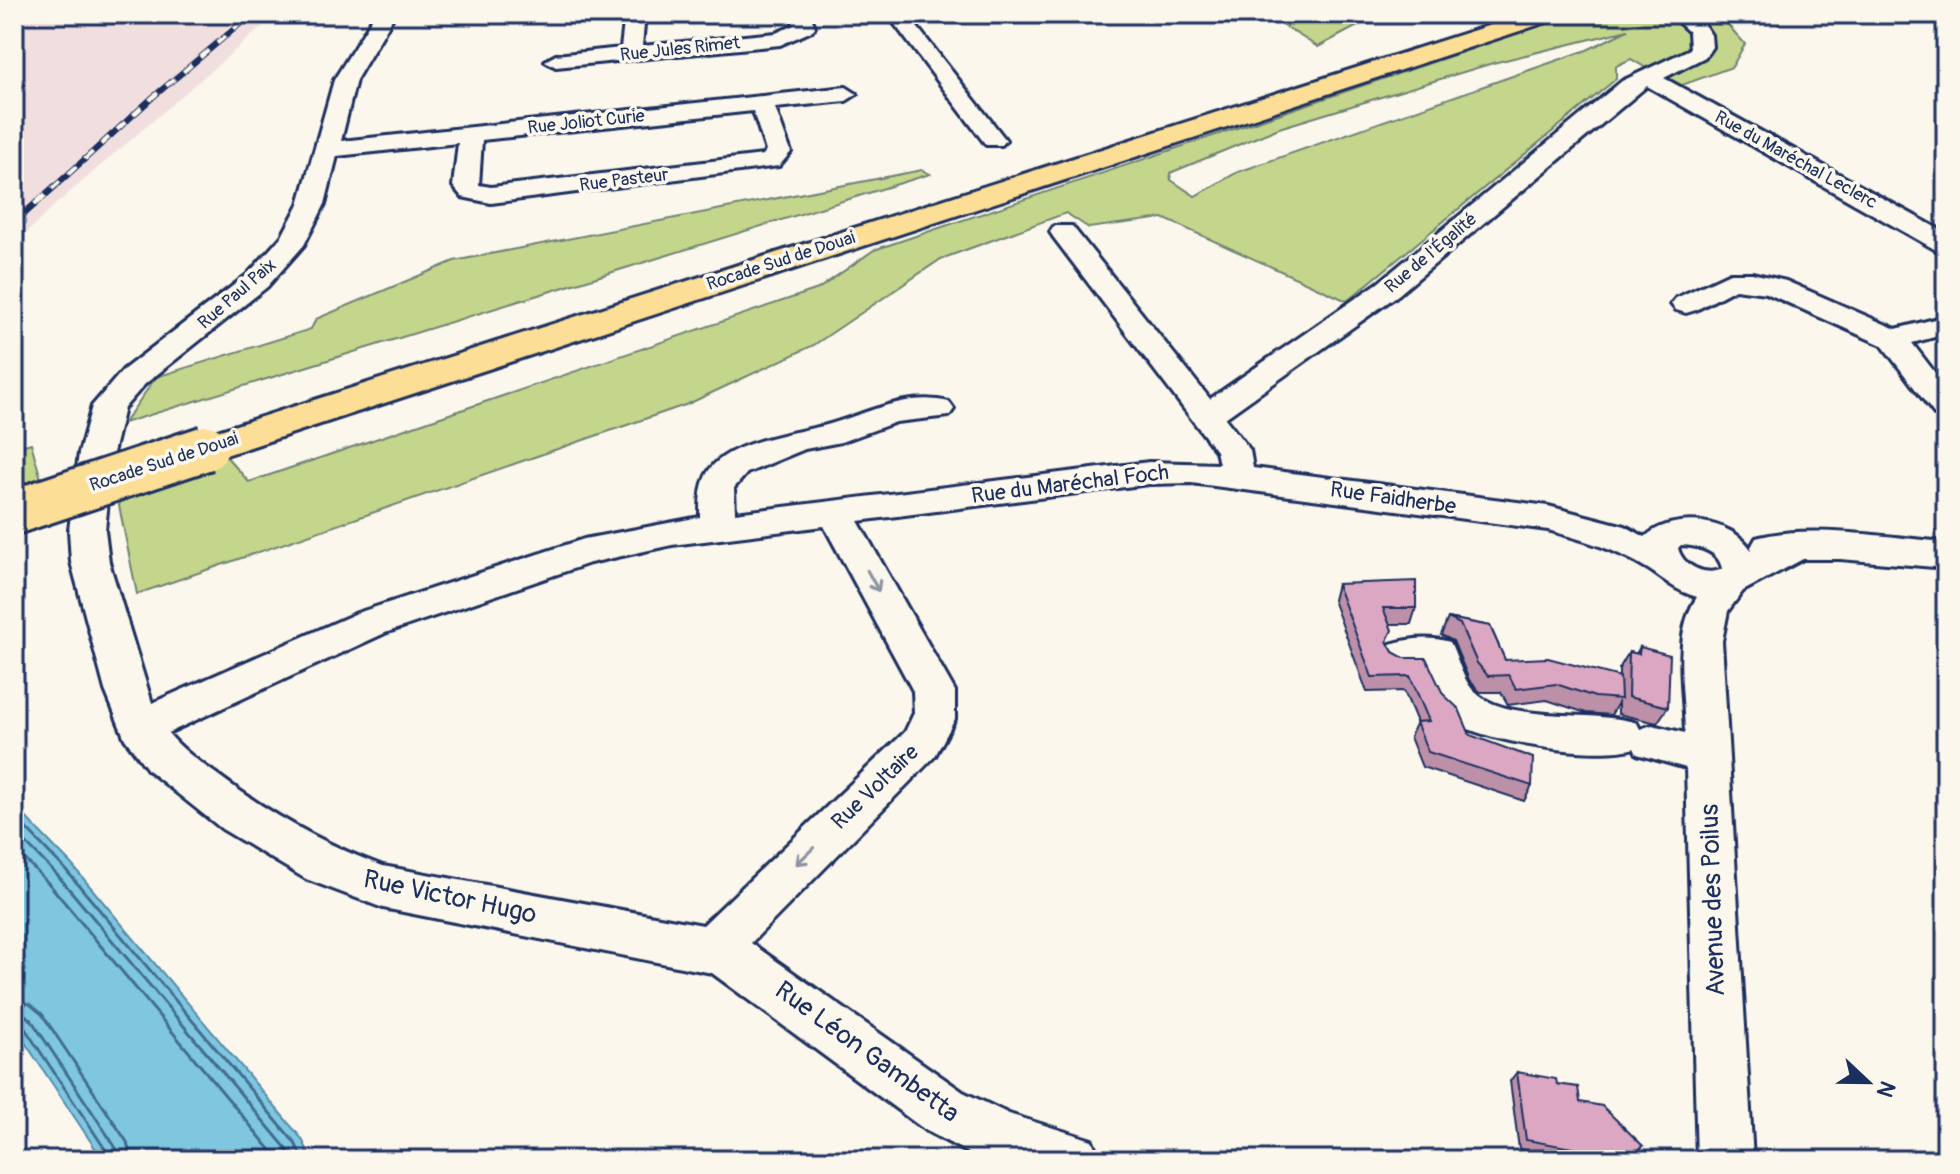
<svg xmlns="http://www.w3.org/2000/svg" width="1960" height="1174" viewBox="0 0 1960 1174" font-family="Pangolin,sans-serif">
  <style>
    .built { fill: #f1dfe0 }
    .green { fill: #c4d68b; stroke: #708274; stroke-width: 2; fill-rule: evenodd }
    .water { fill: #7fc7df; stroke: #578aab; stroke-width: 2 }
    .lines { fill: none; stroke-linecap: round; stroke-linejoin: round }
    .shore { stroke: #436c92; stroke-width: 3 }
    .minor-casing { stroke: #1b2f5e; stroke-width: 6 }
    .highway-casing { stroke: #1b2f5e; stroke-width: 6 }
    .minor { fill: #fbf7ec; fill-rule: evenodd }
    .highway { fill: #fcde96; fill-rule: evenodd }
    .rail-far1-casing { stroke: #1b2f5e; stroke-width: 6 }
    .rail-casing { stroke: #1b2f5e; stroke-width: 7 }
    .rail-far1 { stroke: #fbf7ec; stroke-width: 4; stroke-dasharray: 11; stroke-linecap: butt }
    .rail { stroke: #fbf7ec; stroke-width: 5; stroke-dasharray: 14; stroke-linecap: butt }
    .highway-bridge-casing { stroke: #1b2f5e; stroke-width: 50; stroke-linecap: butt }
    .highway-bridge { stroke: #fcde96; stroke-width: 44 }
    .wall { fill: #bc90a8; stroke: #1b2f5e; stroke-width: 2 }
    .building { fill: #dba7c3; stroke: #1b2f5e; stroke-width: 2 }
    .oneway { stroke: #8b93a5 }
    .labels { text-anchor: middle; dominant-baseline: central; stroke-width: 7; stroke-linejoin: round; paint-order: stroke }
    .far-street-label { font-size: 18px; fill: #1b2f5e; stroke: #fbf7ec }
    .street-label { font-size: 22px; fill: #1b2f5e; stroke: #fbf7ec }
    .near-street-label { font-size: 26px; fill: #1b2f5e; stroke: #fbf7ec }
  </style>
  <rect width="100%" height="100%" fill="#fbf7ec"/>
  <filter id="ink" filterUnits="userSpaceOnUse"><feTurbulence type="fractalNoise" baseFrequency=".0125" numOctaves="2"/><feDisplacementMap in="SourceGraphic" scale="16" xChannelSelector="R" yChannelSelector="G"/><feConvolveMatrix kernelMatrix="1 2 1 2 8 2 1 2 1" color-interpolation-filters="sRGB"/></filter>
  <g filter="url(#ink)">
    <!-- built -->
    <path class="built" d="M14,14H277L55,205L14,245Z"/>
    <!-- green -->
    <path class="green" d="M1265,14H1380L1318,47Z
      M1576,14H1718L1745,44L1732,67L1677,87L1631,59L1616,66V79L1347,301L1163,218L1089,228L1066,213L941,259L814,345L688,404L137,594L116,491L225,455L249,482L818,289L874,250ZM1628,30L1587,50L1238,172L1195,196L1171,180L1170,173L1279,128L1493,63Z
      M922,170L930,174L124,423L156,377L311,329L316,319L454,261Z
      M31,443L41,479L14,488V448Z"/>
    <!-- water -->
    <path class="water" d="M14,805L72,865L302,1139L312,1160H103L14,1026Z"/>
    <g class="lines">
      <!-- shore -->
      <path class="shore" d="M14,816L66,870L295,1143L303,1160
        M14,831L59,877L286,1148L292,1160
        M14,848L50,885L279,1160
        M14,1001L30,1004L42,1014L127,1142L131,1160
        M14,1013L25,1015L32,1021L116,1148L119,1160
        M14,1023L24,1027L107,1152L109,1160"/>
      <defs>
        <path id="minor" d="M375,14H395L356,80L341,141L846,87L857,94L846,101L775,108L791,152L779,166L491,203L462,197L453,186L458,143L337,156L325,204L304,245L267,287L145,384L124,408L113,453L105,530L109,562L152,703L357,613L584,539L700,517C700,493 700,472 723,457C751,439 792,433 823,426C865,415 905,391 949,402L954,409L949,416L896,422L841,442L805,449L747,473L734,488L735,513L1149,462L1219,464L1216,451L1054,238L1050,232L1054,226H1072L1210,399L1378,283L1622,81L1690,49L1689,32L1669,14C1691,14 1700,16 1711,35L1712,47L1705,57L1664,78L1946,233V252L1936,250L1647,86L1398,295L1225,418L1250,450L1253,468L1548,506L1625,526L1645,537C1673,511 1732,518 1752,551L1751,547L1756,538C1808,523 1892,538 1946,542V568L1840,559H1803L1743,591L1728,611L1722,641L1753,1160H1697L1686,768L1637,754L1634,748C1599,760 1477,742 1448,718C1435,706 1428,685 1422,669L1404,670L1390,666L1384,655L1390,644C1410,638 1430,636 1450,642C1458,657 1462,680 1475,692C1507,724 1594,709 1637,723L1640,729L1652,725L1685,733C1684,690 1672,634 1697,597C1676,591 1665,580 1648,569C1616,549 1583,540 1548,530L1191,483L1149,484L858,521L955,691V719L935,756L751,943L963,1092L1009,1114L1092,1140L1100,1160H982L925,1130L712,973L383,908L306,879L222,829L148,770L125,739L105,690L71,562L69,530L79,453L92,406L123,370L247,275L282,236L299,204L334,80ZM753,111L766,151L763,155L491,187L479,185L482,140ZM824,526L913,691L914,713L905,732L703,925L383,866C322,844 267,812 215,773C198,761 181,749 168,733L385,633L590,563L672,545ZM1681,545C1698,546 1719,550 1722,569C1706,577 1682,566 1678,548Z
          M625,14H645L642,46L776,33L794,25L790,14H810L815,27L812,31L780,45L556,67L545,61L556,55L621,48Z
          M887,14H907L1002,135L1006,140L1002,145H986Z
          M1730,273H1752L1786,281L1896,329L1946,316V334L1912,343L1946,387V418L1935,415L1882,345L1766,293L1735,289L1696,310L1686,313L1676,310L1671,304L1676,298Z"/>
        <path id="highway" d="M1525,14H1559L1556,19L220,457L206,460L192,457L187,448L192,439Z"/>
      </defs>
      <!-- minor casing -->
      <use href="#minor" class="minor-casing"/>
      <!-- highway casing -->
      <use href="#highway" class="highway-casing"/>
      <!-- minor -->
      <use href="#minor" class="minor"/>
      <!-- highway -->
      <use href="#highway" class="highway"/>
      <defs>
        <path id="rail-far1" d="M52,189L153,97L252,14"/>
        <path id="rail" d="M14,223L54,187"/>
      </defs>
      <!-- rail-far1 casing -->
      <use href="#rail-far1" class="rail-far1-casing"/>
      <!-- rail casing -->
      <use href="#rail" class="rail-casing"/>
      <!-- rail-far1 -->
      <use href="#rail-far1" class="rail-far1"/>
      <!-- rail -->
      <use href="#rail" class="rail"/>
      <defs>
        <path id="highway-bridge" d="M14,512L206,448"/>
      </defs>
      <!-- highway-bridge casing -->
      <use href="#highway-bridge" class="highway-bridge-casing"/>
      <!-- highway-bridge -->
      <use href="#highway-bridge" class="highway-bridge"/>
    </g>
    <!-- wall -->
    <path class="wall" d="M1337,584L1416,608L1411,624H1389L1387,642L1393,652L1443,694L1470,735L1532,786L1524,801L1422,767L1410,737L1417,722L1404,691L1367,692L1333,600Z
      M1448,618L1490,626L1505,660L1619,677V669L1629,652L1636,654L1640,647L1668,707L1657,723L1618,714V703L1611,715L1586,713L1547,700L1508,705L1501,692H1480L1469,680L1453,641L1441,635Z
      M1517,1072L1580,1102L1643,1146L1628,1160H1583L1519,1149L1510,1081Z"/>
    <!-- building -->
    <path class="building" d="M1416,581V608H1383L1392,630L1387,641L1393,652L1404,658H1426L1443,694L1459,709L1470,735L1533,758L1532,786L1428,752L1416,722L1429,721L1410,676L1372,677L1337,584Z
      M1448,618L1490,626L1505,660L1548,658L1620,677L1621,699L1595,697L1556,684L1516,689L1509,675L1488,676L1477,663L1460,624Z
      M1640,647L1670,655L1668,707L1628,697L1629,652L1639,654Z
      M1517,1072L1556,1079L1557,1084L1578,1087L1580,1102L1602,1106L1643,1146L1629,1158L1526,1140Z"/>
    <!-- one-way arrows -->
    <defs><path id="oneway-shaft" d="M-6 0H5M1.5-3L5.5 0L1.5 3" fill="none" stroke-width="1.6" stroke-linecap="round" stroke-linejoin="round" transform="scale(2)"/></defs>
    <g class="oneway">
      <use href="#oneway-shaft" transform="translate(873 581) rotate(61)"/>
      <use href="#oneway-shaft" transform="translate(805 856) rotate(136)"/>
    </g>
  </g>
  <g class="labels">
    <!-- far-street labels -->
    <g class="far-street-label">
      <text transform="translate(680 49) rotate(-6)">Rue Jules Rimet</text>
      <text transform="translate(586 122) rotate(-6)">Rue Joliot Curie</text>
      <text transform="translate(1796 160) rotate(29)">Rue du Maréchal Leclerc</text>
      <text transform="translate(624 180) rotate(-7)">Rue Pasteur</text>
      <text transform="translate(1431 253) rotate(-40)">Rue de l'Égalité</text>
      <text transform="translate(781 261) rotate(-18)">Rocade Sud de Douai</text>
      <text transform="translate(237 294) rotate(-41)">Rue Paul Paix</text>
      <text transform="translate(164 462) rotate(-18)">Rocade Sud de Douai</text>
    </g>
    <!-- street labels -->
    <g class="street-label">
      <text transform="translate(1070 484) rotate(-7)">Rue du Maréchal Foch</text>
      <text transform="translate(1393 498) rotate(8)">Rue Faidherbe</text>
      <text transform="translate(875 787) rotate(-44)">Rue Voltaire</text>
    </g>
    <!-- near-street labels -->
    <g class="near-street-label">
      <text transform="translate(450 897) rotate(12)">Rue Victor Hugo</text>
      <text transform="translate(1713 900) rotate(-92)">Avenue des Poilus</text>
      <text transform="translate(867 1052) rotate(36)">Rue Léon Gambetta</text>
    </g>
  </g>
  <!-- margin -->
  <rect width="1960" height="1174" fill="none" stroke="#fbf7ec" stroke-width="48"/>
  <rect x="24" y="24" width="1912" height="1126" fill="none" stroke="#1b2f5e" stroke-width="3" filter="url(#ink)"/>
  <!-- north arrow -->
  <g transform="translate(1868 1082) rotate(112)" stroke="#fbf7ec" stroke-width="6" paint-order="stroke">
  <path d="M0-6L14 30L0 20L-14 30Z" fill="#1b2f5e"/>
  <text y="-12" font-size="22" font-weight="bold" text-anchor="middle" fill="#1b2f5e">N</text>
  </g>
</svg>
